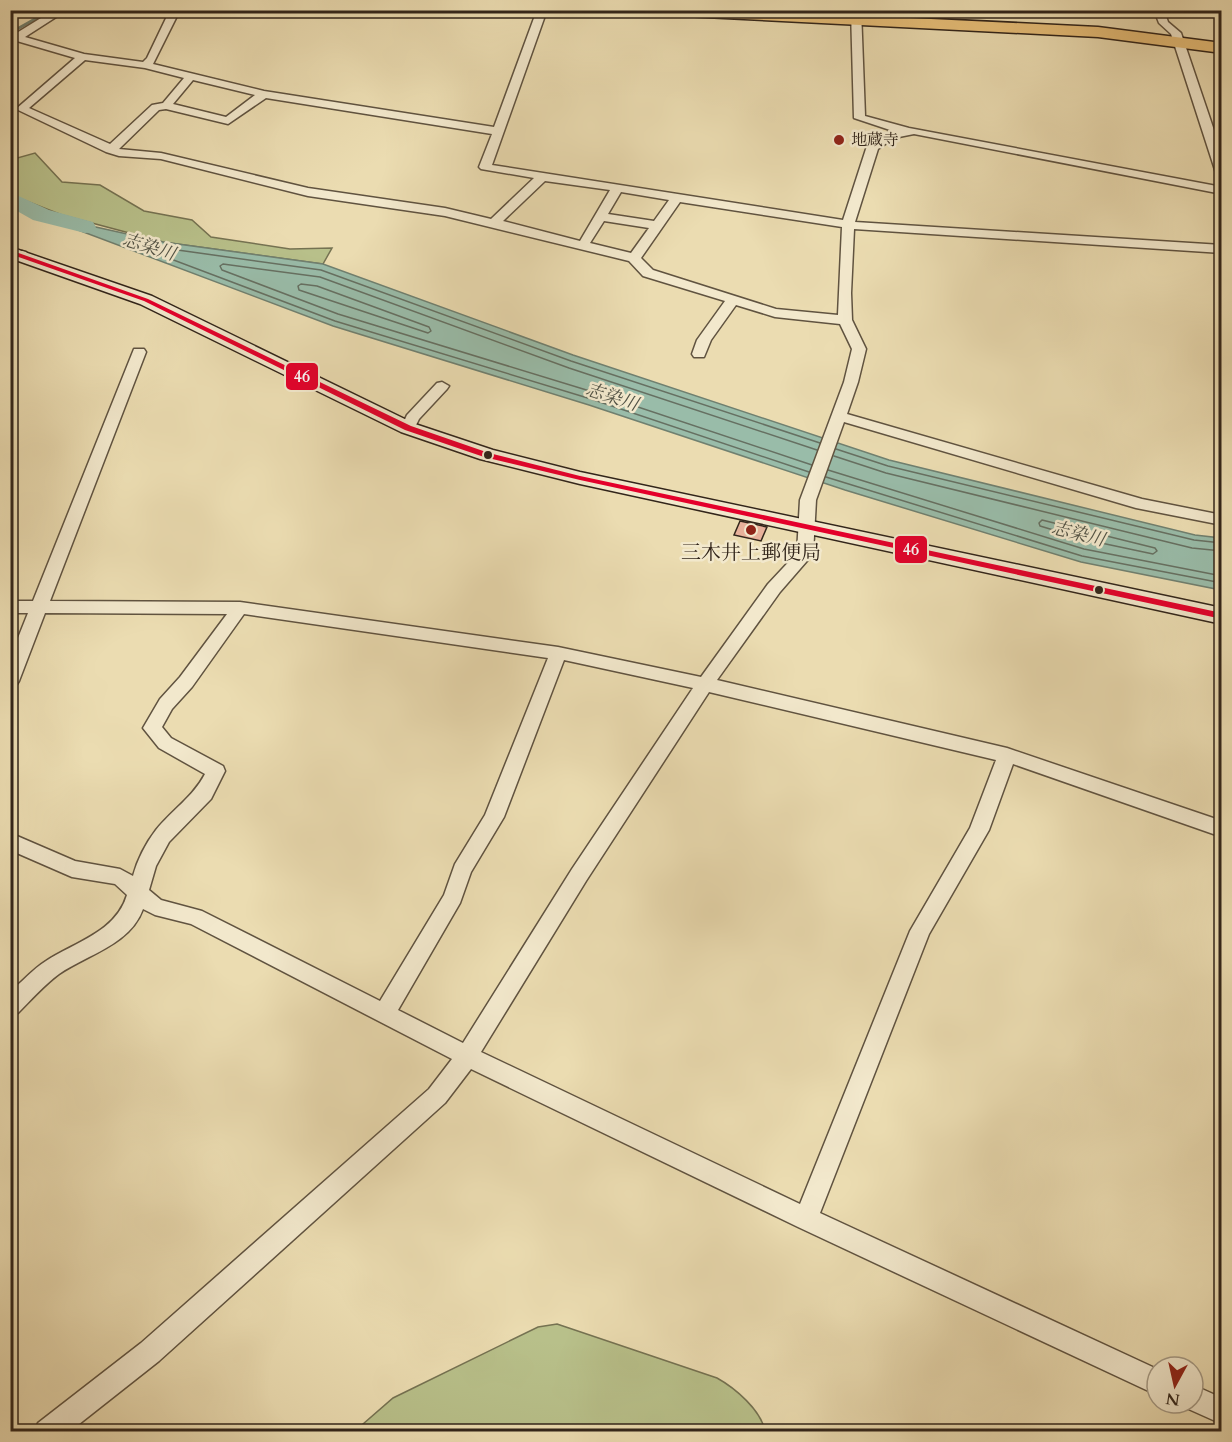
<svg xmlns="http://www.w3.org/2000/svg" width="1232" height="1442" viewBox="0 0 1232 1442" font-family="Cardo,'Noto Serif JP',serif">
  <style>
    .green { fill: #b8c08a; stroke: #757252; stroke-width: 1.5 }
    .water { fill: #99bca9; stroke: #708070; stroke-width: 1.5 }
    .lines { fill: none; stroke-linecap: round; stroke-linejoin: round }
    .shore { stroke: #667062; stroke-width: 1.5 }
    .stream { stroke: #708070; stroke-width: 3 }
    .river { fill: #99bca9; fill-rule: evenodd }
    .building { fill: #e8b19a; stroke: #32251a; stroke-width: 1.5 }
    .street-casing { stroke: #605340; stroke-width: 3 }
    .secondary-casing { stroke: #32251a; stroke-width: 3 }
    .primary-casing { stroke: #32251a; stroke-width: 3 }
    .street { fill: #f2e8cc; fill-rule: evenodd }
    .secondary { fill: #f2e8cc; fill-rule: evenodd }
    .primary { fill: #e6be78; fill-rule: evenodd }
    .bus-1-casing { stroke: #f2e8cc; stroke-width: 5 }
    .bus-1 { fill: #e4002b; fill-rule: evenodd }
    .poi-dot { fill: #8f2418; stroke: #f2e8cc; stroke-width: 2 }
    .bus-dot { fill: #32251a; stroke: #f2e8cc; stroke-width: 2 }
    .labels { text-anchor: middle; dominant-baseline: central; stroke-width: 5; stroke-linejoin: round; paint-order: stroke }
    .far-poi-label { font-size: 16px; fill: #32251a; stroke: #f2e8cc; text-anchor: start }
    .far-water-label { font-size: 18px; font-style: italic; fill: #515245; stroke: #f2e8cc }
    .poi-label { font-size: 20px; fill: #32251a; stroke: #f2e8cc }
    .line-badge { stroke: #f2e8cc; stroke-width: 2 }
    .badge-label { font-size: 16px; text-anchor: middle; font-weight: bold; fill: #fff }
  </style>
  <rect width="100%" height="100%" fill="#ebdcb1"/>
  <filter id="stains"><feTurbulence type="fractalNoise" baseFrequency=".00333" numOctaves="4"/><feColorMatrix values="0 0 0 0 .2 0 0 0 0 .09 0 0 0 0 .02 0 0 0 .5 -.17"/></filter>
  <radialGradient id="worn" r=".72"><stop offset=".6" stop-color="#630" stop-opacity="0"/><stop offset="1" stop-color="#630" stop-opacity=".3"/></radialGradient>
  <!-- green -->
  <path class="green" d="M35,153L62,182L100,185L144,211L192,220L211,237L290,249L332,248L323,264L163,242L62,215L11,195L10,160Z
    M557,1324L717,1378C735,1388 761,1410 765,1431H355L393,1398L538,1327Z"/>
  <!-- water -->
  <path class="water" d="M33,213L163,242L323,264L573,355L889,460L1195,535L1221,538V590L1081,562L845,490L589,405L333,326Z"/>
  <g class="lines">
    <!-- shore -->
    <path class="shore" d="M301,284L317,286L429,327L431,331L428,333L299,290L298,286Z
      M836,449L888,466L1194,540L1222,543
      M834,456L886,473L1192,548L1222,551
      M812,465L593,392L338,314L222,270L220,266L223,264L320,277L569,368L817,450
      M828,470L1084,549L1222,576
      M809,472L591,399L335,321L155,253L153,249L156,247L321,270L571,361L820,443
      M826,477L1082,556L1222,583
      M1042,520L1155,548L1157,551L1153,554L1087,540L1040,526L1039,523Z"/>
    <!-- stream -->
    <path class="stream" d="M10,33L51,10"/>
    <!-- river -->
    <path class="river" d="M10,192L49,210L93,222L96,227L93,232L85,233L33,220L10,207Z"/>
  </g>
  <!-- building -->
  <path class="building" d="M740,521L767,527L761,541L734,535Z"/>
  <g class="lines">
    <defs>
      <path id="street" d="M54,10H67L25,37L84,54L143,62L147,58L170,10H180L153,64L264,91L494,127L537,10H547L492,165L843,220L866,149L876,138L893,131L854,118L851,10H861L865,116L909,128L1222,187V194L914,134L894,138L878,149L855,222L1222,245V253L854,229L851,293L852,320L866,349L858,382L847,414L1142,499L1222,515V525L1136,508L844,422L816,500L813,554L780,592L717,680L1007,748L1222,821V837L1013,764L989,830L929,934L820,1213L1157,1369V1395L798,1227L471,1069L445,1103L159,1361L69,1432H34L38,1423L141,1343L429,1089L452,1059L191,924L155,915L143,909C130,945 88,954 59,974C44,985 31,1000 18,1013L10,1015V992C22,982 33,969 46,961C75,942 116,932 127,895L115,884L72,877L10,850V833L75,861L120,869L133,876C137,861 146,843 156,830C172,810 193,797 205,774L159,748L143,728L160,699L180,677L227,614L45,613L19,681L16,686L10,687V658L28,613H10V601H33L134,349H144L146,352L50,601L240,602L558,647L701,677L768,584L797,553L800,500L844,382L852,349L840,324L775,317L736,305L711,340L704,357H694L692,354L697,340L725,301L643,276L629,261L445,216L308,196L161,159L119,156L106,152L16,109L75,58L10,39V33L15,34ZM85,60L145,68L184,78L163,103L152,105L110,144L29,108ZM193,80L255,95L226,117L173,104ZM266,98L492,134L479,167L481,169L534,178L491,219L445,208L308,188L161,153L119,149L159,110L166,109L228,124ZM545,181L610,190L580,241L503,221ZM621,192L669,200L654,221L608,214ZM680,202L842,227L838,315L776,309L653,270L641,258ZM604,221L649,228L631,253L590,243ZM244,614L548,658L485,815L455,864L444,895L380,1001L202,911L161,900L149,890L156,866L169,842L211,799L225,771L223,766L171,738L162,727L172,709L192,687ZM564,660L693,688L572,869L463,1043L398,1010L460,903L471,872L504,817ZM709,692L996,760L970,828L910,931L800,1204L481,1052L586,881Z
        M1154,10H1164L1168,22L1181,33L1222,154V176L1216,173L1171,34L1159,23Z
        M22,251L26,252L28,255L10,266V256Z
        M442,382L449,386L447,389L419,419L413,431H403L401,428L407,415L437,383Z
        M1193,1385L1222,1398V1424L1184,1407L1182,1403H1193Z"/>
      <path id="secondary" d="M10,247L152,296L415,424L493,450L580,472L1222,608V624L580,484L480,459L401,432L140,304L10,258Z"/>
      <path id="primary" d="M10,10H25L10,19Z
        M637,10H747L1098,27L1222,43V53L1098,37L644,14Z"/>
    </defs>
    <!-- street casing -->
    <use href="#street" class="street-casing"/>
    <!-- secondary casing -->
    <use href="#secondary" class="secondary-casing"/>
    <!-- primary casing -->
    <use href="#primary" class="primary-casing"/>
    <!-- street -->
    <use href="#street" class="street"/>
    <!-- secondary -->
    <use href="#secondary" class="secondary"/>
    <!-- primary -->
    <use href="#primary" class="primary"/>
    <defs>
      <path id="bus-1" d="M10,250L148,299L411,426L489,453L580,476L1222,613V619L580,480L484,457L405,430L144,301L10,254Z"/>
    </defs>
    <!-- bus-1 casing -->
    <use href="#bus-1" class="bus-1-casing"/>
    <!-- bus-1 -->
    <use href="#bus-1" class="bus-1"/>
  </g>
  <!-- markers -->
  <g class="poi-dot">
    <circle cx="839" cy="140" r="6"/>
    <circle cx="751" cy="530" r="6"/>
  </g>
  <g class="bus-dot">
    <circle cx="488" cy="455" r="5"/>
    <circle cx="1099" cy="590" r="5"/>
  </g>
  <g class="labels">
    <!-- far-poi labels -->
    <g class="far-poi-label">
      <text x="851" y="140">地蔵寺</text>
    </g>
    <!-- far-water labels -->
    <g class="far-water-label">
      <text transform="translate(149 247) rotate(17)">志染川</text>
      <text transform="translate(612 397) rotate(18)">志染川</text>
      <text transform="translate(1078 534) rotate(14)">志染川</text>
    </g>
    <!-- poi labels -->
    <g class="poi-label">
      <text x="751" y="552">三木井上郵便局</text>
    </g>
  </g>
  <g class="line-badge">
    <rect x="285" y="362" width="34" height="29" rx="6" fill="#e4002b"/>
    <rect x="894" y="535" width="34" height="29" rx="6" fill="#e4002b"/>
  </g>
  <g class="badge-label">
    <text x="302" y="382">46</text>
    <text x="911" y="555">46</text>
  </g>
  <!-- margin -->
  <rect width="1232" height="1442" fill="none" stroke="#ebdcb1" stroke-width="36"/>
  <rect x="12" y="12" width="1208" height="1418" fill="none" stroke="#32251a" stroke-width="3"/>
  <rect x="18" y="18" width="1196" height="1406" fill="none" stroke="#32251a" stroke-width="1.5"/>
  <!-- north arrow -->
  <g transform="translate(1175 1385) rotate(188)"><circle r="28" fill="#f2e8cc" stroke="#a59a85" stroke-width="1.5"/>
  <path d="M0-4.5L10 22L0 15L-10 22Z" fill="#8f2418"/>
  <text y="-9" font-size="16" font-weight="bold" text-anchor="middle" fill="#32251a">N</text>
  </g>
  <rect width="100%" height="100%" filter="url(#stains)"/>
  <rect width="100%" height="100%" fill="url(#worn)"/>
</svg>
